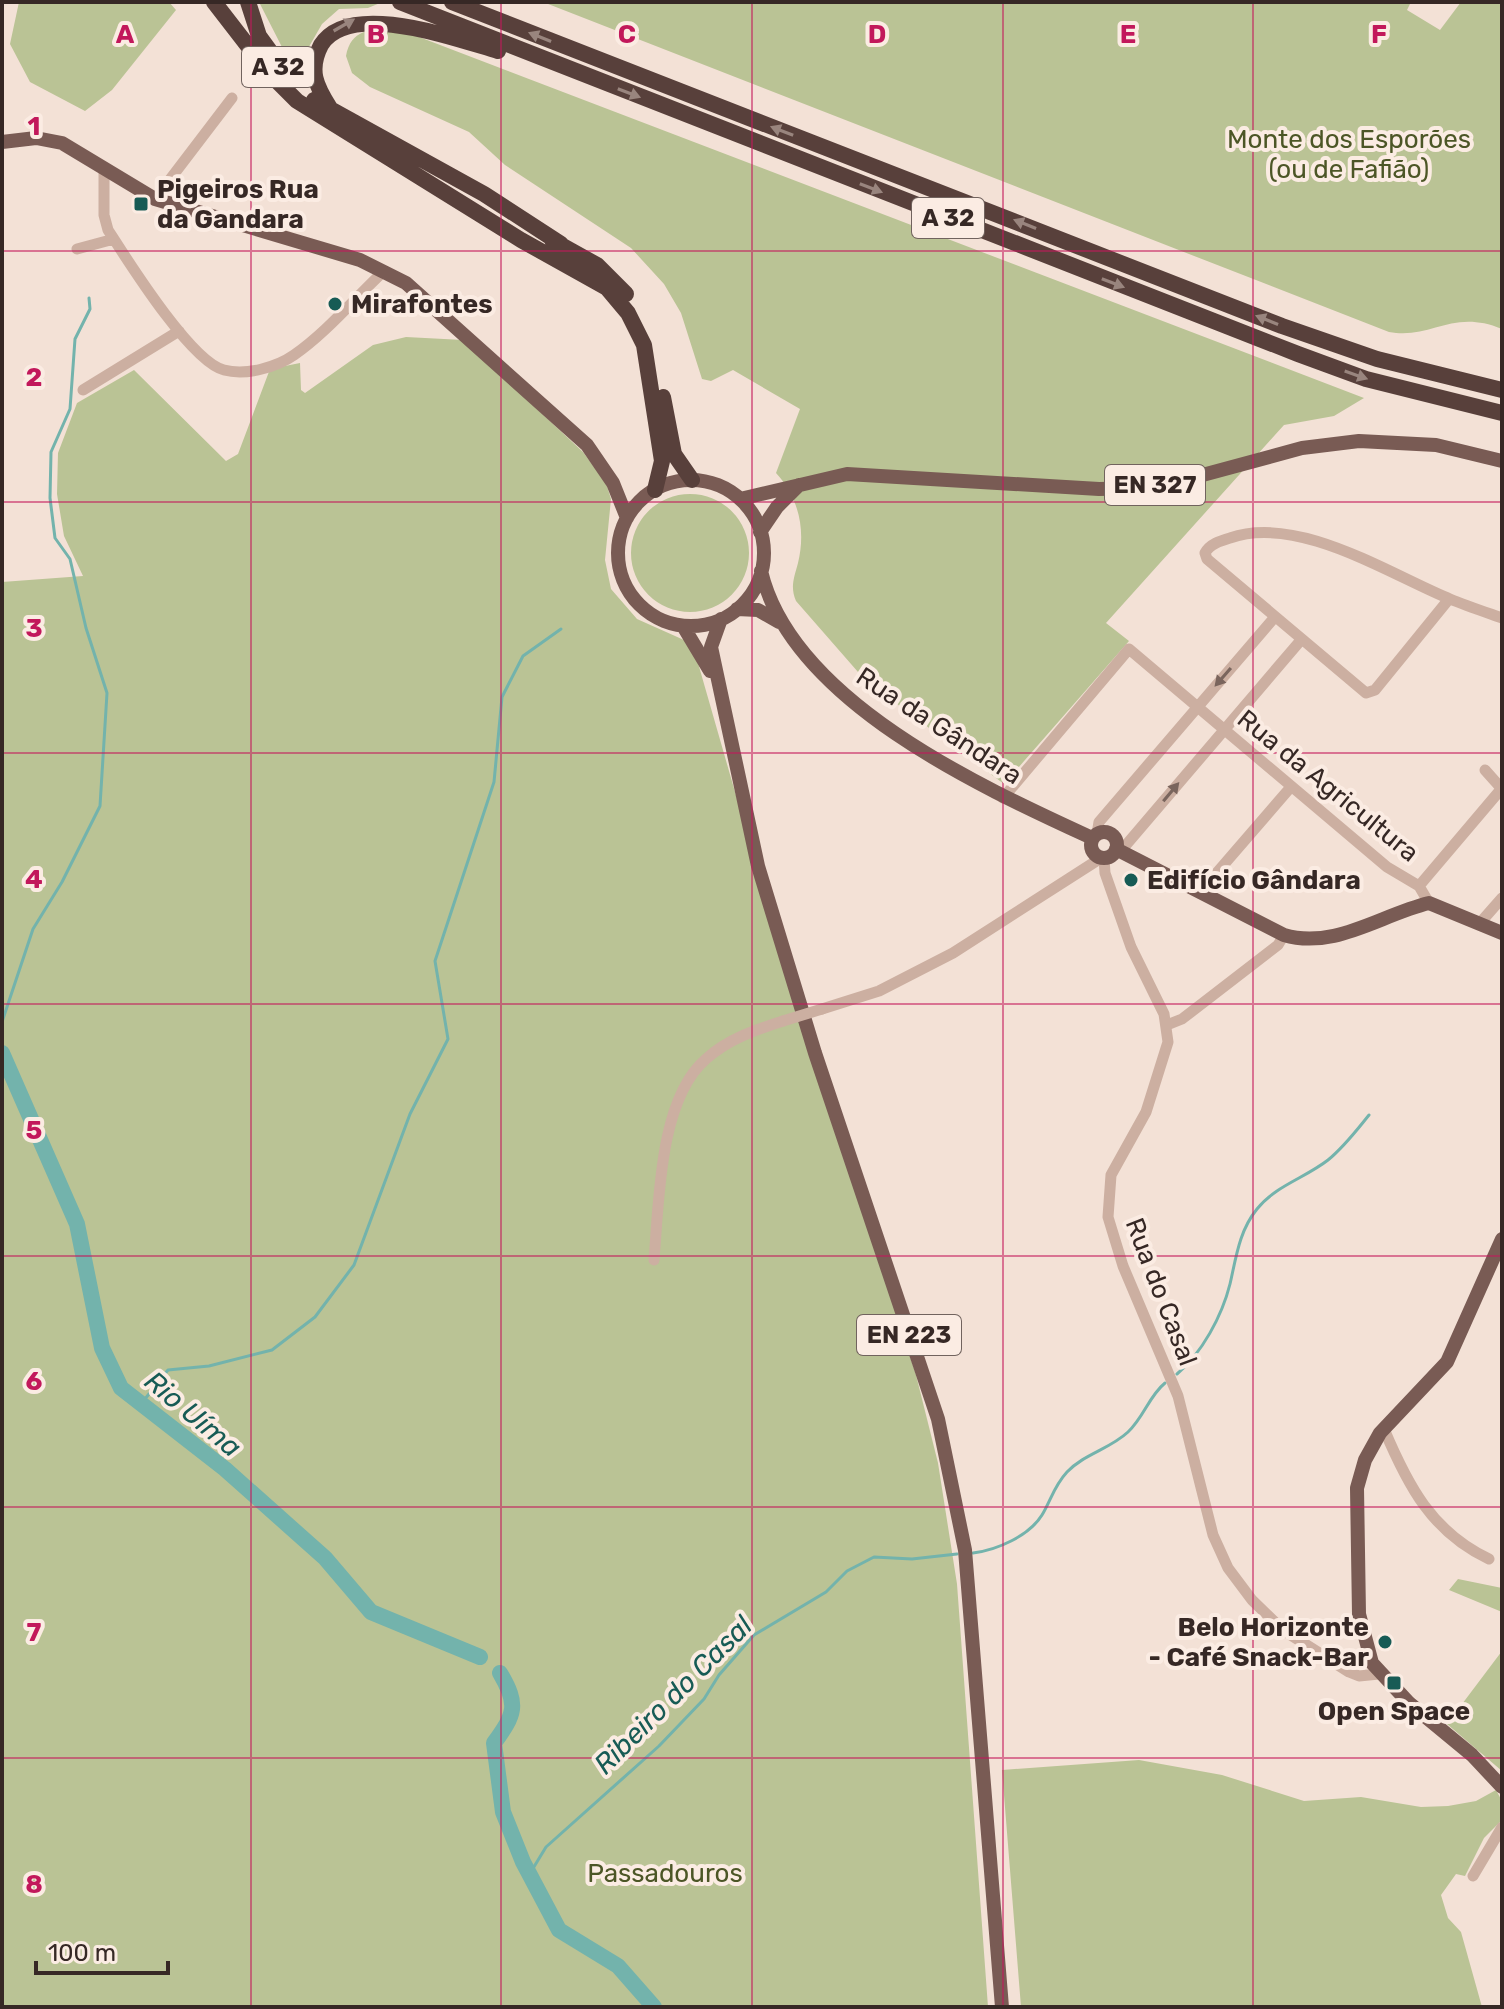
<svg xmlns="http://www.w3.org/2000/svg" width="1504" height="2009" viewBox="0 0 1504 2009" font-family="Rubik,sans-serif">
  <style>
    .green { fill: #bac395 }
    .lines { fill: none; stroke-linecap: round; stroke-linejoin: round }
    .stream { stroke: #73b3ac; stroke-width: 3 }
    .river { stroke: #73b3ac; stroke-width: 16 }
    .minor { stroke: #ccafa1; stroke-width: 11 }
    .major { stroke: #795b54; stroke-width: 14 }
    .highway { stroke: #58403b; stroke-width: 16 }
    .minor-bridge { stroke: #ccafa1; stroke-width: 11 }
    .oneway { fill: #99857e }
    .oneway2 { fill: #7a655d }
    .grid { fill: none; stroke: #c2185b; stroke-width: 2; stroke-opacity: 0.55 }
    .poi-dot { fill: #175b55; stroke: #fbece3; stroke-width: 3 }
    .labels { text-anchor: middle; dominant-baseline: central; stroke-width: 8; stroke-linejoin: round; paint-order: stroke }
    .shield { fill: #fbece3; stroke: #71635e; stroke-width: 2 }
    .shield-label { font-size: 24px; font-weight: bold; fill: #362825 }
    .park-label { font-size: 26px; fill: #4c5626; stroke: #fbece3 }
    .poi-label { font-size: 26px; font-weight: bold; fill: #362825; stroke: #fbece3; text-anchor: start }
    .street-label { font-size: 26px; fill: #362825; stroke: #fbece3 }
    .water-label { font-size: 28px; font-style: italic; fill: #175b55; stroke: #fbece3 }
    .grid-label { font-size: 26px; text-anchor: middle; font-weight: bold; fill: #c2185b; stroke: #fbece3; stroke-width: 8; stroke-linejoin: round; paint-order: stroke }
  </style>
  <rect width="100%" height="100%" fill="#f3e1d6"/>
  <!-- green -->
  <path class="green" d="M19,2H169L176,10L112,90L85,111L30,82L10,44Z
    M259,2H379L380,3L368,8L339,9L322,24L306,52L310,80L285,53Z
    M543,2H1411L1407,10L1440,30L1461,2H1502V329C1452,308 1431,340 1389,332Z
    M393,27L1364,398L1334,416L1284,425L1106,623L1129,641L1004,784L865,680L796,601C790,587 794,578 798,563C806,530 799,498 776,473L800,409L733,370L711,381L702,379L681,313L664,284L631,248L505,165L469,132L370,87L352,73L346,56C351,29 370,30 393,27Z
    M406,337L463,340L583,452L606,483L611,499L605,560L611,589L637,619L684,640L698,663L795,1001L916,1375L938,1463L957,1584L988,2007H2V582L83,576L64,536L57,494L58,453L77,403L134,370L226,461L238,454L270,369L300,363L301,390L305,393L373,345Z
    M631 553a59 59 0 1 1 118 0a59 59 0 1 1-118 0Z
    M1458,1579L1502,1588V1612L1449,1590Z
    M1502,1651V1771L1447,1724Z
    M1139,1760L1222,1775L1304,1801L1361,1797L1421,1807L1448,1806L1476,1801L1496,1790L1502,1801V1820L1484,1838L1465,1876L1456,1874L1441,1895L1448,1918L1461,1932L1482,2007H1021L1002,1770Z"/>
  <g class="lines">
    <!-- stream -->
    <path class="stream" d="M2,1022L33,929L62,882L100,806L107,693L86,628L70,559L55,538L50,498L51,452L70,409L75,339L90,309L89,298
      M1177,1374C1202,1353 1222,1316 1230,1284C1236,1258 1239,1231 1257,1209C1275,1186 1305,1178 1328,1160C1344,1147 1356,1131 1369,1115
      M141,1404L168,1370L209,1366L272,1350L315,1317L354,1265L410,1114L448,1039L435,961L494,782L502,697L523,656L561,629
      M973,1553C997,1550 1029,1536 1042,1515C1051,1500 1054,1486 1067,1472C1084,1454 1110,1449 1128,1432C1144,1417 1149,1396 1165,1383
      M529,1875L546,1847L659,1746L704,1699L719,1675L754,1635L826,1592L847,1571L874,1557L912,1559L957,1554"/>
    <!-- river -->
    <path class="river" d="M2,1053L77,1224L102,1348L121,1388L225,1469L325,1558L371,1612L480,1657
      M500,1673C519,1705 515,1714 494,1743L503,1812L523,1862L559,1930L618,1966L654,2007"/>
    <!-- minor -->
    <path class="minor" d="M104,169V215L108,230C128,261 191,362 224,370C246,376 277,367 294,355C327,332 355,298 384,271
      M155,199L232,98
      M77,249L114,239
      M83,390L179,331
      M1449,599L1375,690L1366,693L1207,559L1205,553C1210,544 1220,541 1230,538C1298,514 1389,574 1450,599C1467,606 1485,612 1502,618
      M1485,770L1502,789
      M1003,798L1129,649L1387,867L1419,886L1429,903
      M1097,834L1099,822L1274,618
      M1117,845H1126L1301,640
      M1104,858L1105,873L1131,947L1164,1014L1168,1042L1146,1112L1111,1175L1108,1217L1123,1266L1178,1396L1213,1535L1228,1568L1252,1600L1283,1630L1349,1672L1359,1676L1379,1674
      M1419,886L1502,788
      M1201,891L1290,788
      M1480,923L1502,898
      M822,1009L879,991L953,953L1101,858
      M1167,1025L1182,1019L1278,945L1284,935
      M654,1260C659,1202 659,1099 706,1059C728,1039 755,1030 783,1021
      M1384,1429C1408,1486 1432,1532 1489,1559
      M1473,1876L1502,1827"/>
    <!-- major -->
    <path class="major" d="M2,142L36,138L62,143L155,199L360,260L406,283L587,445L613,483L627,518
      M618 553a73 73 0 1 1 146 0a73 73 0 1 1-146 0Z
      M740,499L847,474L1099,489L1141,488L1184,480L1302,448L1359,441L1436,445L1502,461
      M760,532L777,507L799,485
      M761,571C792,701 981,787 1092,838
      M737,609L758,610L779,622
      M721,619L711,647L758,866L815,1053L938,1419L965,1550L1002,2007
      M683,626L710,671
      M1091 845a13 13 0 1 1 26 0a13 13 0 1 1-26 0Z
      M1116,849L1284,935C1334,950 1380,915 1429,903L1502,933
      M1502,1239L1447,1362L1380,1433L1365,1460L1357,1488L1359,1614L1372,1663L1409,1703L1472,1755L1502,1787"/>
    <!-- highway -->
    <path class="highway" d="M214,2L268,72L297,101L521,240L607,288L628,313L644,345L662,461L655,490
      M248,2L259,36L291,80
      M400,2L1298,354L1366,379L1502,413
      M452,2L1282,326L1377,359L1502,390
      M314,100L484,194L561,244
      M330,108C316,86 308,70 321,45C349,0 453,38 498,51
      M552,240L597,265L626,294
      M663,397L674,454L692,480"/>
    <!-- minor-bridge -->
    <path class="minor-bridge" d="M783,1021L822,1009"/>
  </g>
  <!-- one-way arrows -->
  <defs><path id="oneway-solid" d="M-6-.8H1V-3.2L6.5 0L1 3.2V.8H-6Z" transform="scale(2)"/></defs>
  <g class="oneway">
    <use href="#oneway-solid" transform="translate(344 25) rotate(-30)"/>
    <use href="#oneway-solid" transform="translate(540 37) rotate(-158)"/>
    <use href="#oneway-solid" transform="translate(629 93) rotate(21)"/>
    <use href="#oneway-solid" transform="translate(782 131) rotate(-159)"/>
    <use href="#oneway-solid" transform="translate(871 188) rotate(21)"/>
    <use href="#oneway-solid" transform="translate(1025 224) rotate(-158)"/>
    <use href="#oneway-solid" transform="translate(1113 283) rotate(21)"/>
    <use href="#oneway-solid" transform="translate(1267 320) rotate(-158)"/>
    <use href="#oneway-solid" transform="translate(1356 375) rotate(19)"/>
  </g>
  <g class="oneway2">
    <use href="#oneway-solid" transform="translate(1223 677) rotate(131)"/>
    <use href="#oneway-solid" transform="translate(1171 792) rotate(-50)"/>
  </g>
  <!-- grid -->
  <path class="grid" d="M251,2V2007M501,2V2007M752,2V2007M1003,2V2007M1253,2V2007M2,251H1502M2,502H1502M2,753H1502M2,1004H1502M2,1256H1502M2,1507H1502M2,1758H1502"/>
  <!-- markers -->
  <g class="poi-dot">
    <rect x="133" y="196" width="16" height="16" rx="4"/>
    <circle cx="335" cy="304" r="8"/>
    <circle cx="1131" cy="880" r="8"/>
    <circle cx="1385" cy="1642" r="8"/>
    <rect x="1386" y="1675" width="16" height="16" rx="4"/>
  </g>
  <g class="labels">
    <!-- shield labels -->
    <g class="shield">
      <rect x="242" y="47" width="72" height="40" rx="6"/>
      <rect x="912" y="198" width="72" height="40" rx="6"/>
      <rect x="1105" y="465" width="100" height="40" rx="6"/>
      <rect x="857" y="1315" width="104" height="40" rx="6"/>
    </g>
    <g class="shield-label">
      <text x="278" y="67">A 32</text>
      <text x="948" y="218">A 32</text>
      <text x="1155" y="485">EN 327</text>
      <text x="909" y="1335">EN 223</text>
    </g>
    <!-- park labels -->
    <g class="park-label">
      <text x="1349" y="139">Monte dos Esporões<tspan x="1349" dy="30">(ou de Fafião)</tspan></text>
      <text x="665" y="1873">Passadouros</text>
    </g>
    <!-- poi labels -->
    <g class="poi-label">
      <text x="157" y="189">Pigeiros Rua<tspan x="157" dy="30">da Gandara</tspan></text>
      <text x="351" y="304">Mirafontes</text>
      <text x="1147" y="880">Edifício Gândara</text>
      <text x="1369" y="1627" text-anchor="end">Belo Horizonte<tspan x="1369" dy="30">- Café Snack-Bar</tspan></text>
      <text x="1394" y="1711" text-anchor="middle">Open Space</text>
    </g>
    <!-- street labels -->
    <g class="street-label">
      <text transform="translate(939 726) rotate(33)">Rua da Gândara</text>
      <text transform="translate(1328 786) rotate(39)">Rua da Agricultura</text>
      <text transform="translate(1161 1292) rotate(69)">Rua do Casal</text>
    </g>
    <!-- water labels -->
    <g class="water-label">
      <text transform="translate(193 1414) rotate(40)">Rio Uíma</text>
      <text transform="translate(673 1695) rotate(-45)">Ribeiro do Casal</text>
    </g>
  </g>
  <g class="grid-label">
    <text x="125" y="43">A</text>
    <text x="376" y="43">B</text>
    <text x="627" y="43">C</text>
    <text x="877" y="43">D</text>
    <text x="1128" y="43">E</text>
    <text x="1379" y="43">F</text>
    <text x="34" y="135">1</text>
    <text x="34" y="386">2</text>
    <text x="34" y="637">3</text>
    <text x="34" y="888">4</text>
    <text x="34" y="1139">5</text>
    <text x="34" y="1390">6</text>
    <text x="34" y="1641">7</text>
    <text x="34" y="1893">8</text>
  </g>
  <!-- border -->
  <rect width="1504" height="2009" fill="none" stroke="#362825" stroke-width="8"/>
  <!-- scale -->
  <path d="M36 1961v12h132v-12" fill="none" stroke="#362825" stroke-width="4"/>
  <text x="48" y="1961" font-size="24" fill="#362825" stroke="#fbece3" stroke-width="6" paint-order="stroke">100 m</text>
</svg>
